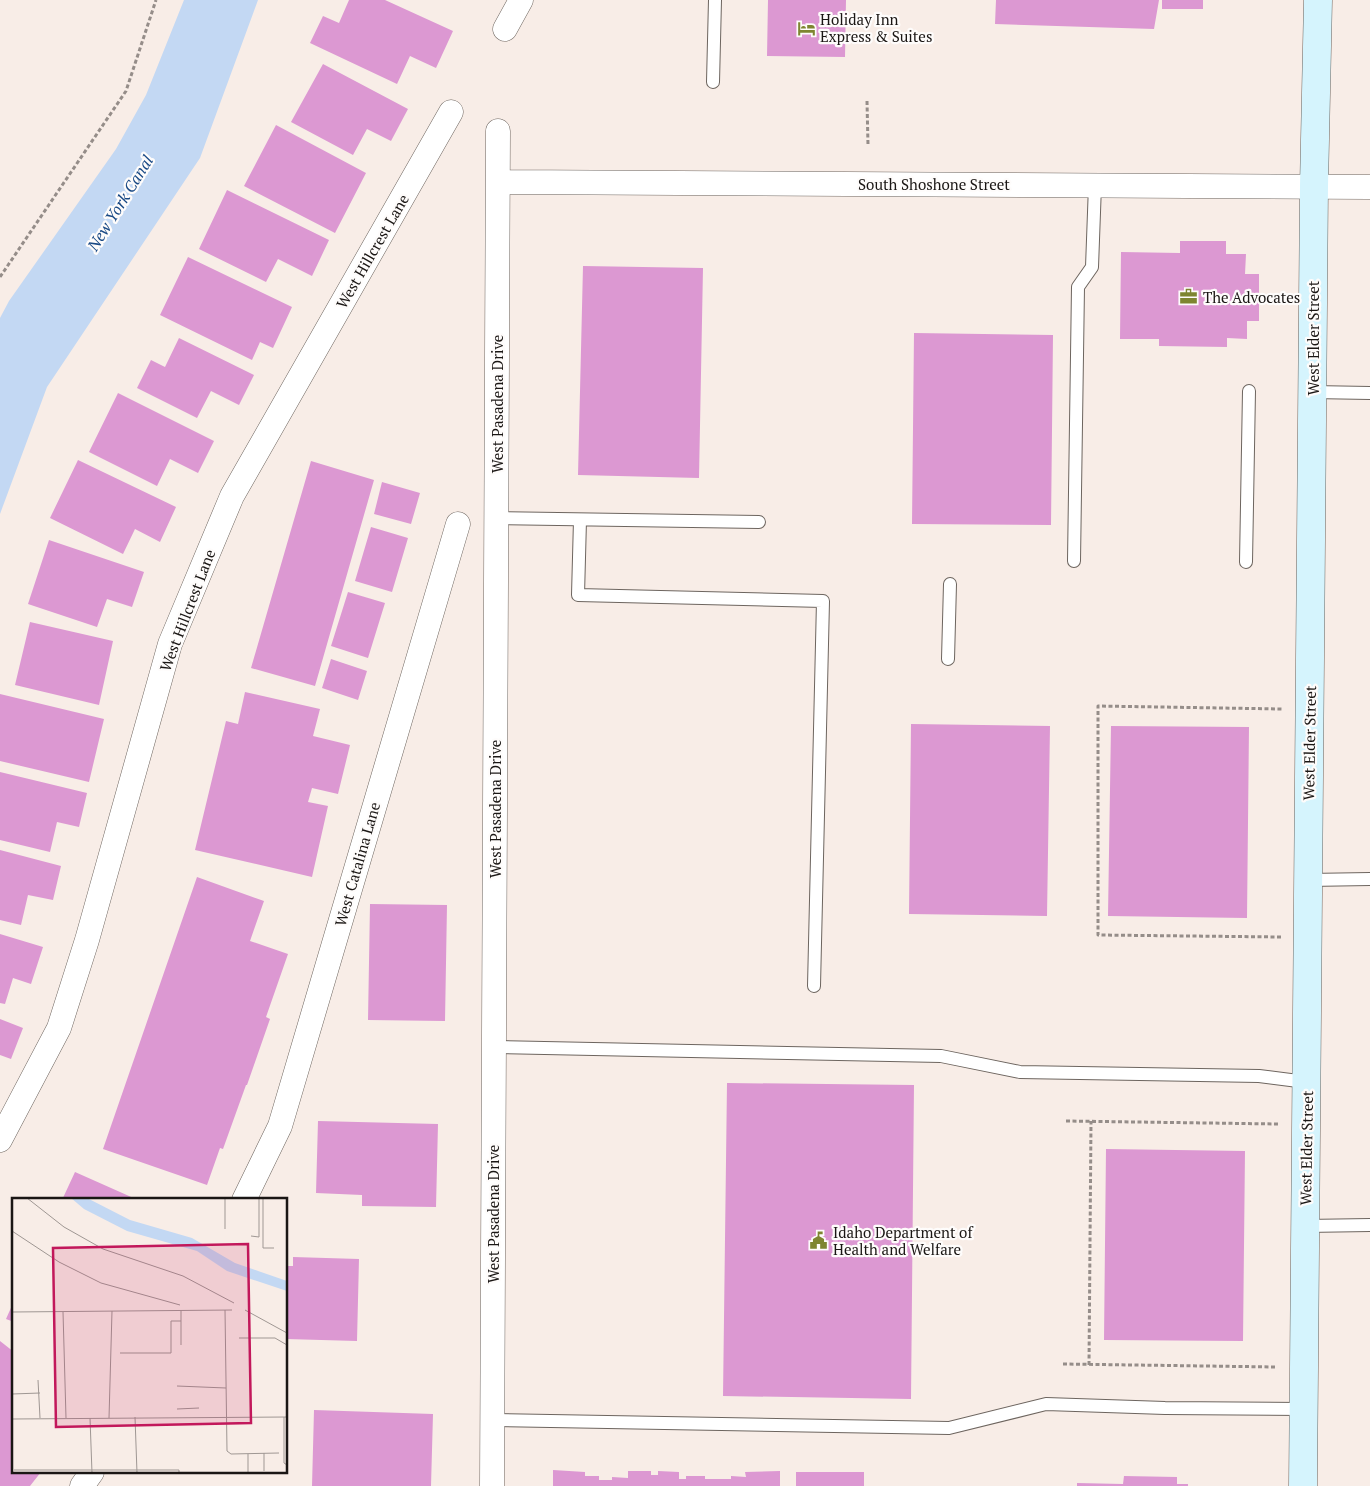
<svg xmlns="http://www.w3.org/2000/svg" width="1370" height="1486" viewBox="0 0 1370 1486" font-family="'PT Serif',serif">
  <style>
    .water { fill: #c3d8f3 }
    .building { fill: #dc98d2 }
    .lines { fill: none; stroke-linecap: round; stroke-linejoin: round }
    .lane-casing { stroke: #6d655f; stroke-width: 14 }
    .street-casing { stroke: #6d655f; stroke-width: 25 }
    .secondary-casing { stroke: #6d655f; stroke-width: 29 }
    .path { stroke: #958d89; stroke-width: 3; stroke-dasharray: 4 2.5; stroke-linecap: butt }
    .lane { stroke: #fff; stroke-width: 12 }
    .street { stroke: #fff; stroke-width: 24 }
    .secondary { stroke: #d5f4fd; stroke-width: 28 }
    .labels { text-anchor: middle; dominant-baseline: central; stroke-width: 4.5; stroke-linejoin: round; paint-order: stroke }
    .poi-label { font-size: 15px; fill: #1a1614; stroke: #fefcfb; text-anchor: start }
    .street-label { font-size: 15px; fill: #1a1614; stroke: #fefcfb }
    .water-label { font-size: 16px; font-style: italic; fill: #194985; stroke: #fefcfb }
    .inset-road { fill: none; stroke: #9f9793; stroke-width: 1 }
    .view { fill: #c2185b; fill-opacity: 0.15; stroke: #c2185b; stroke-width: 2.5 }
    .inset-edge { fill: none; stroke: #1a1614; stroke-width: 2.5 }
  </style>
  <rect width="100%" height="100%" fill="#f8ede7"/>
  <!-- water -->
  <path class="water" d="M184,0H258L200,158L47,387L0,514V318L9,301L116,149L146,95Z"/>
  <!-- building -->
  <path class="building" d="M349,0H385L453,31L436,68L410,56L397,84L310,43L323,16L339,23Z
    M768,0H846L845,57L767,56Z
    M996,0H1159L1154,29L995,24Z
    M1162,0H1203V9H1162Z
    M323,64L408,109L391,141L367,129L353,155L291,122Z
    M276,125L366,173L335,233L244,186Z
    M227,190L329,240L312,276L278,259L266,282L199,249Z
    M1180,241H1226V254H1246L1245,274H1259V321H1247V339L1227,338V347L1159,346V339H1120L1121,252L1180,253Z
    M188,257L292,307L273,348L260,342L252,360L160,315Z
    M583,266L703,268L699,478L578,475Z
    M914,333L1053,335L1051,525L912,524Z
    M179,338L254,375L239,405L211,391L197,418L137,388L151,360L165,367Z
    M118,393L214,441L198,473L170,459L157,486L89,452Z
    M78,460L176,507L160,542L135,529L123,554L50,518Z
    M311,461L374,480L315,686L251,668Z
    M382,482L420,493L411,524L374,514Z
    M371,527L408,538L392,592L355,581Z
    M49,540L144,572L132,607L107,599L97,627L28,604Z
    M348,592L385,603L368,658L331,646Z
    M30,622L113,641L99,705L15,685Z
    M331,659L367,671L358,700L322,688Z
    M245,692L320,709L313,736L350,745L338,794L312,788L308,802L328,806L312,877L195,850L226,721L238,724Z
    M0,694L104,719L89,782L0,761Z
    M911,724L1050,726L1047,916L909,914Z
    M1111,726L1249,727L1247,918L1108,916Z
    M0,772L87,793L79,827L57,822L50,852L0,840Z
    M0,850L61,866L53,900L28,895L21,925L0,920Z
    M197,877L264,901L250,941L288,954L266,1017L270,1019L247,1085H246L223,1149L220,1148L207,1185L103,1149Z
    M370,904L447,905L445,1021L368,1020Z
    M0,934L43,947L31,984L13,978L5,1004L0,1003Z
    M0,1019L23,1028L11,1059L0,1055Z
    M727,1083L914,1085L911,1399L723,1396Z
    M318,1121L438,1124L436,1207L362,1206V1195L316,1193Z
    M1106,1149L1245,1151L1243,1341L1104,1340Z
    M75,1172L138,1200H62Z
    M293,1257L359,1259L357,1341L286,1339V1266H293Z
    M14,1301V1322L6,1319Z
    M0,1341L14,1352V1472H41L30,1486H0Z
    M314,1410L433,1414L431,1486H312Z
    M553,1470L585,1472V1476H599V1480H612V1477L628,1478V1471H651V1475H658V1471L679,1472V1479H686V1476H705V1479H731V1476L746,1477L745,1472L780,1471V1486H553Z
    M796,1472H864V1486H796Z
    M1124,1476L1177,1477V1484H1188V1486H1077V1483L1123,1484Z"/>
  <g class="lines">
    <defs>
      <path id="lane" d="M713,82L715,0
        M1312,392L1370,393
        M497,518L759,522
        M580,520L578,595L823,601L814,986
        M1074,561L1078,287L1092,267L1095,185
        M1246,562L1249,391
        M948,659L950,584
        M1308,880L1370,879
        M494,1047L941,1056L1020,1072L1259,1076L1306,1082
        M1305,1226L1370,1225
        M492,1420L949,1428L1046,1404L1165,1408L1304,1409"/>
      <path id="street" d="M505,29L521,0
        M499,182L1370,187
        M0,1140L59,1028L87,940L170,644L232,496L451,112
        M244,1200L280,1126L458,524
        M82,1486L92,1472
        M492,1486L498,131"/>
      <path id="secondary" d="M1303,1486L1314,186L1318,0"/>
    </defs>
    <!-- lane casing -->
    <use href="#lane" class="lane-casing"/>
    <!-- street casing -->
    <use href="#street" class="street-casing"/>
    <!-- secondary casing -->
    <use href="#secondary" class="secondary-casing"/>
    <!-- path -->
    <path class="path" d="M867,101L868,145
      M0,277L126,91L156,0
      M1281,937L1098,935V706L1282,709
      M1066,1121L1278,1124
      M1063,1364L1276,1367
      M1089,1365L1091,1121"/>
    <!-- lane -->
    <use href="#lane" class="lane"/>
    <!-- street -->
    <use href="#street" class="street"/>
    <!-- secondary -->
    <use href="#secondary" class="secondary"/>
  </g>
  <!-- icons -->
  <defs>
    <symbol id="hotel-bare" viewBox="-9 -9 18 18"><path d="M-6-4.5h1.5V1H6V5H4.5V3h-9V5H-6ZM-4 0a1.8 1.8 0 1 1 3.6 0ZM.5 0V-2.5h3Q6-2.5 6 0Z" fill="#7e8531" stroke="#fefcfb" stroke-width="2.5" paint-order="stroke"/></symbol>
    <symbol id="office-bare" viewBox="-9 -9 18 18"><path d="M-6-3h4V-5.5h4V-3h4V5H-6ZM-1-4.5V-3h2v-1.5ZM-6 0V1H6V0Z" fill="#7e8531" stroke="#fefcfb" stroke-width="2.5" paint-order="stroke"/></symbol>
    <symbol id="civic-bare" viewBox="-9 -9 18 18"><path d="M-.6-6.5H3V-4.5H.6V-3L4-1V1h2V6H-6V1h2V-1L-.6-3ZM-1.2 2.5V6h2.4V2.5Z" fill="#7e8531" stroke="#fefcfb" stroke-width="2.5" paint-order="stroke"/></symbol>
  </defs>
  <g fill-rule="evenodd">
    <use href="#hotel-bare" x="794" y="16" width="25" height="25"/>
    <use href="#office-bare" x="1176" y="284" width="25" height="25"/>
    <use href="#civic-bare" x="806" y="1228" width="25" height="25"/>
  </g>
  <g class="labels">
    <!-- poi labels -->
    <g class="poi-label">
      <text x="820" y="19">Holiday Inn<tspan x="820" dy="17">Express &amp; Suites</tspan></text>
      <text x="1203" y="297">The Advocates</text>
      <text x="833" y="1232">Idaho Department of<tspan x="833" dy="17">Health and Welfare</tspan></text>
    </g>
    <!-- street labels -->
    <g class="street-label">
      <text x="934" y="184">South Shoshone Street</text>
      <text transform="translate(372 251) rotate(-60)">West Hillcrest Lane</text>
      <text transform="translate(1313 338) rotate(-90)">West Elder Street</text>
      <text transform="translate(497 404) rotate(-90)">West Pasadena Drive</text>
      <text transform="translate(187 610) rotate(-69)">West Hillcrest Lane</text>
      <text transform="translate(1309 743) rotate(-89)">West Elder Street</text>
      <text transform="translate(495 809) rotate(-90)">West Pasadena Drive</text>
      <text transform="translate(357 864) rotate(-74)">West Catalina Lane</text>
      <text transform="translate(1306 1148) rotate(-89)">West Elder Street</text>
      <text transform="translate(493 1214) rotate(-90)">West Pasadena Drive</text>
    </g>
    <!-- water labels -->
    <g class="water-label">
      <text transform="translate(120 203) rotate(-58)">New York Canal</text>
    </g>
  </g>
  <!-- overview -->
  <g transform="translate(12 1198)">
    <rect width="275" height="275" fill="#f8ede7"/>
    <path d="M59,0H75L118,22L180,40L223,65L275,83V93L215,73L185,53L115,33L72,11Z" fill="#c3d8f3"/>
    <path class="inset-road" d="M15,0L52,29L91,51L171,78L222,105M213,0V31M251,0V50H262M0,33L47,64L89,85L168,107M239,38L247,39V0M0,63V101M169,112V147M213,112L215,253L219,256L267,255M233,112L275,135M0,114L220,112M51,114L54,220M227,140H263L275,147M108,155H159V123H169M26,182L28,220M165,188L214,190M0,196L28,195M165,211L187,210M123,219L125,275M272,219V265L275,267M78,220L80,275M97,220L100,113M0,221L275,219M252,255V273M236,256V275M2,272H167V275"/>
    <path class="view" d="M236,46L239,225L44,229L41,50Z"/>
    <rect width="275" height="275" class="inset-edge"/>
  </g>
</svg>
